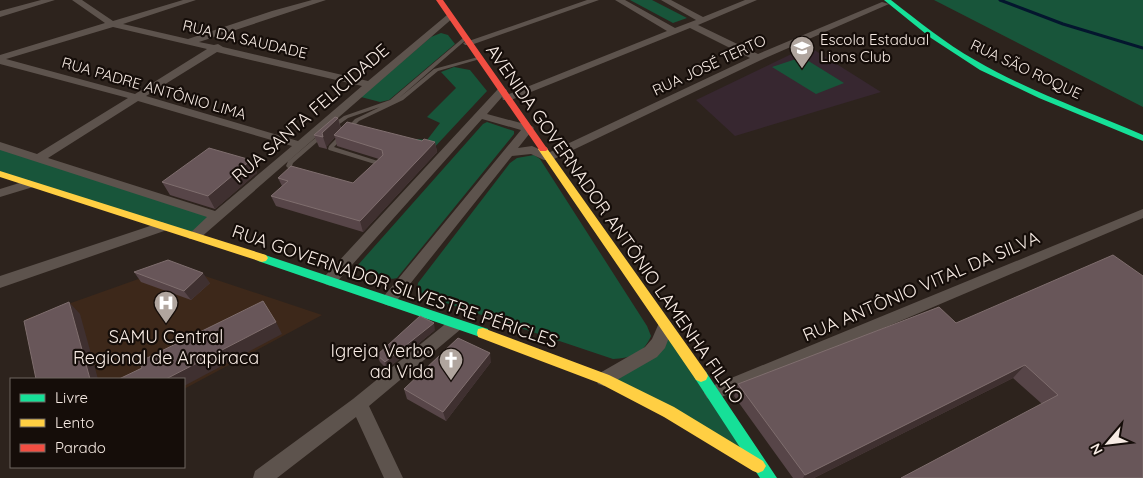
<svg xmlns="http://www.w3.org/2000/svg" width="1143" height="478" viewBox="0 0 1143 478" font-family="Quicksand,sans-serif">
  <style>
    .built { fill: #3d281a }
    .education { fill: #372730 }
    .green { fill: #18553a }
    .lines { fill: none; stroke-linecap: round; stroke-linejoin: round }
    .stream { stroke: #04162e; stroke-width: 3 }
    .lane { fill: #5d534d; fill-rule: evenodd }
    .street { fill: #5d534d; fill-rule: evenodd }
    .fast { fill: #16e098; fill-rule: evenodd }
    .slow { fill: #ffcf43; fill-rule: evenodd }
    .jam { fill: #f24e42; fill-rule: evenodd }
    .wall { fill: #574548 }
    .shaded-wall { fill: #3f3030 }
    .building { fill: #685659; stroke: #7f6e6e }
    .labels { text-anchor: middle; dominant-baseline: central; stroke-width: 4.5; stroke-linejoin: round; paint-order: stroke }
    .far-street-label { font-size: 15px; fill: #f7ebe4; stroke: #150d09 }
    .far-poi-label { font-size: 15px; fill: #f7ebe4; stroke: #150d09; text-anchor: start }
    .street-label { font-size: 18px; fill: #f7ebe4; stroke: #150d09 }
    .poi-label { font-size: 18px; fill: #f7ebe4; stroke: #150d09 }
  </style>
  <rect width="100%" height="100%" fill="#2d231d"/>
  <!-- built -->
  <path class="built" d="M175,266L322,315L184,389V379H43L33,329L25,331L26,319Z"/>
  <!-- education -->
  <path class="education" d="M808,46L881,92L735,136L696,100Z"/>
  <!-- green -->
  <path class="green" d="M630,0H652L687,18L673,23Z
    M934,0H1143V107Z
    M441,33L448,35L455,44L389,100L380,102L361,97L431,37Z
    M802,57L844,83L816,94L772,67Z
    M454,67L470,70L487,91L431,151L411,144L416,139L427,140L440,123L427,117L456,88L441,72Z
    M487,122L514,131V134L397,278C385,281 365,276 358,265L483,124Z
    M0,146L217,216L194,236L0,174Z
    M534,155L540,159L647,326L651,336C644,353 631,358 613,359L422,295L417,289L418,283L510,163L517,158Z
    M665,327L762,468L604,379L651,352Z"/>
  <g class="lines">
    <!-- stream -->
    <path class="stream" d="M1000,0L1063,24L1143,48"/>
    <!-- lane -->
    <path class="lane" d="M463,38L467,39L399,98L434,69L478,57H480V59L438,71L403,100L359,121L334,147L384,163L385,164L383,166H379L378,165L329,150L328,149L329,146L355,119L380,107L348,118L334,128H330V126L344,116L390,100Z
      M322,133L324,134V136L293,163L292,166L299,173L296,175L294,174L286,166L288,161L320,134Z"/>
    <!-- street -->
    <path class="street" d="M41,0H55L0,17V11Z
      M72,0H82L113,21L183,0H196L123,24L188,39L272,11L312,0H326L199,42L214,45L218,44L223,47L368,81L447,15L450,14L454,17L199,239H189L187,236L207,217L0,150V142L37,154L128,98L0,64V55L105,23ZM113,27L207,49L135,94L6,59ZM217,52L362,86L298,141L146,96ZM138,101L292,146L215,211L48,158Z
      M587,0H599L471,45H465L463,43Z
      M615,0H625L675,28L696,20L661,0H671L703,17L745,0H757L698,25L758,54L882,2L889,4L761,60L552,160H544L531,154L512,156L394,304L389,306L384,304L381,300L384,296L521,130L482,119L335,284L330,286L325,284L323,280L325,276L498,89H506L507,91L504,96L667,31ZM690,28L750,58L548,153L532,146L518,148L534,128L532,126L487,114L502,97L503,100H511Z
      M29,180L35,184L33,187L0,197V189Z
      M1143,209V218L719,398L713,401L707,398L704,393L707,388Z
      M162,222L167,224L169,227L167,230L0,288V276Z
      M455,319L461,321L463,325L461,329L369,406L403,478H384L356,417L277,478H253L255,471L353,399L449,321Z
      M665,321L671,323L673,327L665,348L657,357L610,384L604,386L598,384L596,379L598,374L645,347L652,339L659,323Z"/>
    <!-- fast -->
    <path class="fast" d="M884,0H891C918,21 945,43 975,60C1028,91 1087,111 1143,135V141L1039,98L980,70L931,38Z
      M262,254L488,329L489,333L488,337L483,338L258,261L256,258L258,255Z
      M701,370L706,372L777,478H760L696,380L694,376L696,372Z"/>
    <!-- slow -->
    <path class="slow" d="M543,146L546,147L706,372L708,376L706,380L701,382L696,380L538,149Z
      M0,171L266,255L268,258L266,261L262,262L0,177Z
      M483,328L609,375L674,407L763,461L766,466L763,471L758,473L753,471L664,417L599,383L478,337L477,333L478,329Z"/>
    <!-- jam -->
    <path class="jam" d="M436,0H443L546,147L548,149L546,151H540Z"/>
  </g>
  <!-- wall -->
  <path class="wall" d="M338,118L341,128L422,141L435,142L437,152L363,232L276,206L271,196L282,186L278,178L353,183L379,159L337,146L335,137L327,146V149L319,147L314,135Z
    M251,160L257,173L215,209L170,195L162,182Z
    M134,272L210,283L191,300L141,282Z
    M1143,276V478L1041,403L1013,378L814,478H793L734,396L738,384L956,323Z
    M435,330L387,369L380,362L377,355Z
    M491,362L446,421L407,399L404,389Z"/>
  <!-- shaded-wall -->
  <path class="shaded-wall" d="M338,118L341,130L334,135L335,137L327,146V149L323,137L322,133Z
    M435,142L437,152L363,232L360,221Z
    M251,160L257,173L215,209L208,196Z
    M203,273L210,283L191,300L184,291Z
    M69,302L80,314L98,379H90Z
    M276,322L282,334L184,386V379H166Z
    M434,323L435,330L387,369L385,362Z
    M490,353L491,362L446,421L443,412Z
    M1025,365L1013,378L814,478H803L805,475Z"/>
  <!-- building -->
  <path class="building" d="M335,117L338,118L322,133L323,137L314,135Z
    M347,122L422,141L424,139L435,142L360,221L271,196L288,181L278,178L291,166L353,183L383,155L382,150L334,135Z
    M209,148L251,160L208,196L162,182Z
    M1113,255L1143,276V478H901L1058,395L1025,365L805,475L738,384L939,307L956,323Z
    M168,260L203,273L184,291L134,272Z
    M263,301L276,322L166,379H119L142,368L139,362Z
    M69,302L90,379H36L24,321Z
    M420,316L434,323L385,362L377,355Z
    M458,338L490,353L443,412L404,389Z"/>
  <!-- icons -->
  <defs>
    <symbol id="university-pin" viewBox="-11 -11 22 30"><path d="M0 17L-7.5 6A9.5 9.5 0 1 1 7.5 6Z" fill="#b0a59e" stroke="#150d09"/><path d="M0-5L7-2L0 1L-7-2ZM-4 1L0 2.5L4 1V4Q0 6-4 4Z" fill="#fff"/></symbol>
    <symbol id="hospital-pin" viewBox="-11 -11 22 30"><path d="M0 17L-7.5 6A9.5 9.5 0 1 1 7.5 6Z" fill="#b0a59e" stroke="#150d09"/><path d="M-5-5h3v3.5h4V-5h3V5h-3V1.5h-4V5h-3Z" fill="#fff"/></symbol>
    <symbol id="church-pin" viewBox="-11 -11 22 30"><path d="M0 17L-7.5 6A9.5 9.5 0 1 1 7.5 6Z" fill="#b0a59e" stroke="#150d09"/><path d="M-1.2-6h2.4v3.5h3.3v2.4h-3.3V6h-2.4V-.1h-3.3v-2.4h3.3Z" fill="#fff"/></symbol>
  </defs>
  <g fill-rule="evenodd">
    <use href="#university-pin" x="788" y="34" width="28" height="38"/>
    <use href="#hospital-pin" x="152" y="289" width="28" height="38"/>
    <use href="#church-pin" x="437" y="346" width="28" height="38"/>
  </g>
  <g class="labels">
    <!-- far-street labels -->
    <g class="far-street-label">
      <text transform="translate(245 39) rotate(13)">RUA DA SAUDADE</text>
      <text transform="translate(709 65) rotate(-25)">RUA JOSÉ TERTO</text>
      <text transform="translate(1026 69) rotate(25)">RUA SÃO ROQUE</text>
      <text transform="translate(154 88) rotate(16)">RUA PADRE ANTÔNIO LIMA</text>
    </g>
    <!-- far-poi labels -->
    <g class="far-poi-label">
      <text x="820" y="39">Escola Estadual<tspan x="820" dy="17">Lions Club</tspan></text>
    </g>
    <!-- street labels -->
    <g class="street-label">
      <text transform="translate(310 113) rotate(-41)">RUA SANTA FELICIDADE</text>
      <text transform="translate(615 224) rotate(55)">AVENIDA GOVERNADOR ANTÔNIO LAMENHA FILHO</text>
      <text transform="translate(395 286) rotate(19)">RUA GOVERNADOR SILVESTRE PÉRICLES</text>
      <text transform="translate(921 286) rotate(-23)">RUA ANTÔNIO VITAL DA SILVA</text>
    </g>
    <!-- poi labels -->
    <g class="poi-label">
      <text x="166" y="336">SAMU Central<tspan x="166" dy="21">Regional de Arapiraca</tspan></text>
      <text x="434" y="350" text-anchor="end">Igreja Verbo<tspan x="434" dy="21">ad Vida</tspan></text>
    </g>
  </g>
  <!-- legend -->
  <rect x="10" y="378" width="175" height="90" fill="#150d09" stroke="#6f6661"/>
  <rect x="20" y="394" width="25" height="8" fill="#16e098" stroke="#6f6661"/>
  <text x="55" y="403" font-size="15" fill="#f7ebe4">Livre</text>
  <rect x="20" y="419" width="25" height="8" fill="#ffcf43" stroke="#6f6661"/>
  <text x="55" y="428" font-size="15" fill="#f7ebe4">Lento</text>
  <rect x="20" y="444" width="25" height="8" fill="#f24e42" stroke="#6f6661"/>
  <text x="55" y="453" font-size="15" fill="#f7ebe4">Parado</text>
  <!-- north arrow -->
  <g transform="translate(1108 443) rotate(242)" stroke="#150d09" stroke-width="4" paint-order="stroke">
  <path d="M0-4L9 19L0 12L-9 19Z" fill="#f7ebe4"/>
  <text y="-8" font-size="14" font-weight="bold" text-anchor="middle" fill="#f7ebe4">N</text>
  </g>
</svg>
